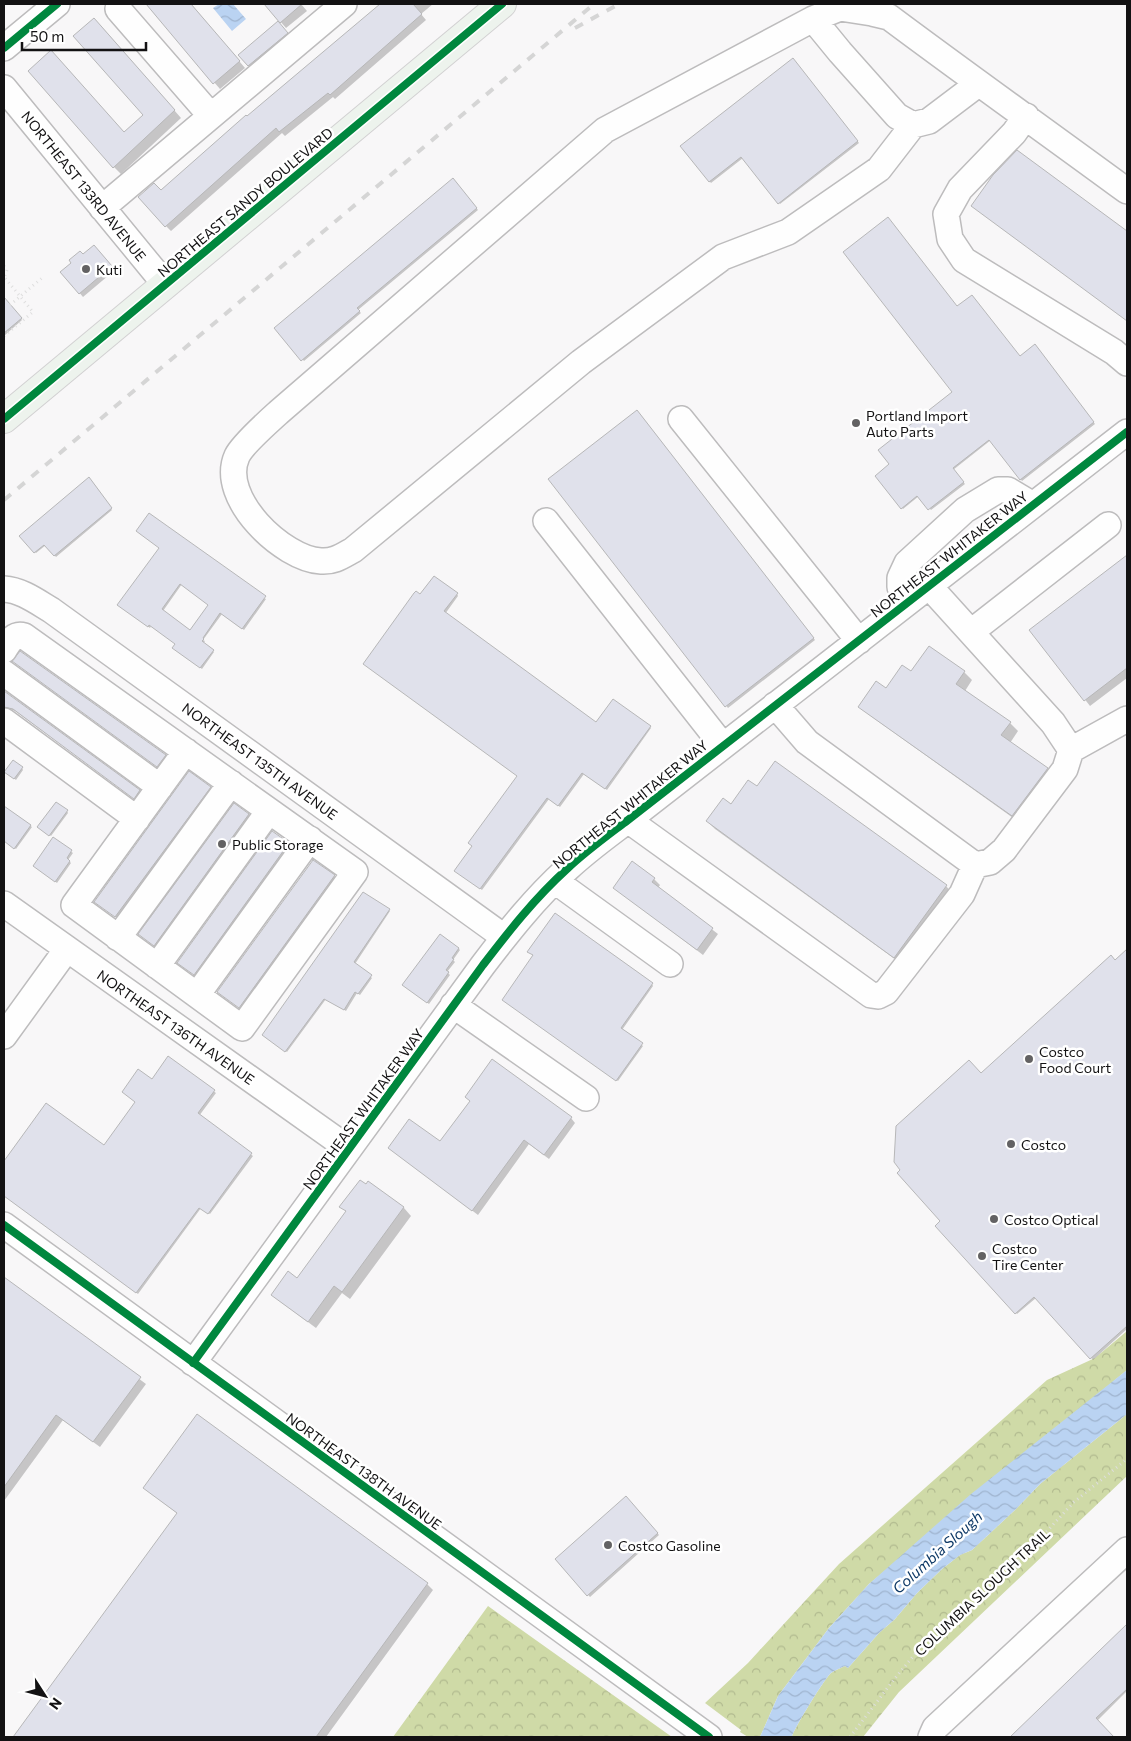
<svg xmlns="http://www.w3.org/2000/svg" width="1131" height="1741" viewBox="0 0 1131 1741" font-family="Commissioner,sans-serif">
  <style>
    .forest { fill: url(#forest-crowns) }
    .water { fill: url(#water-waves) }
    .shadow { fill: #0003; fill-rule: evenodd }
    .building { fill: #e0e1eb; stroke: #b7b7b8; fill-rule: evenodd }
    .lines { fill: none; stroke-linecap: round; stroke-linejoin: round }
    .minor-casing { stroke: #bdbcbd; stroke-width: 28 }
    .major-casing { stroke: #d2d1d2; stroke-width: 30 }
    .path { stroke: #dedede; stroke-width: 3; stroke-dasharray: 1 4; stroke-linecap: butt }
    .minor { stroke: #fefefe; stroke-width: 25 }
    .major { stroke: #edf3ed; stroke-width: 28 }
    .rail { stroke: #d5d5d5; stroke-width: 4; stroke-dasharray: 9 9; stroke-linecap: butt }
    .cycleway-casing { stroke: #fff; stroke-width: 11 }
    .cycleway { stroke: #00873e; stroke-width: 8 }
    .poi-dot { fill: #636263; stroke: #fff; stroke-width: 2 }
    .labels { text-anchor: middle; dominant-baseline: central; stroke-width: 5; stroke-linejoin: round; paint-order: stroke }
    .street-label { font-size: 14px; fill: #131213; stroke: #fff }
    .poi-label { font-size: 14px; fill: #131213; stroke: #fff; text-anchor: start }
    .water-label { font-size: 15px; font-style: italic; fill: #0e3966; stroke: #fff }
  </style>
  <defs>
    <pattern id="forest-crowns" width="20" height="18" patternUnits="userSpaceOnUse" patternTransform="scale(1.25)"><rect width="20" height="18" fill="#cfdaa7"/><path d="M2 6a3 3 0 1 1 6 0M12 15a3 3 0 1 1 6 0" fill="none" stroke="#b1ba8f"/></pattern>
    <pattern id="water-waves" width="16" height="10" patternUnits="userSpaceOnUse" patternTransform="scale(1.25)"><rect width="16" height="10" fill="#bad3f2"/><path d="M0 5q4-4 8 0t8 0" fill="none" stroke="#9fb4cf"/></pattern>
  </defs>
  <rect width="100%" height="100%" fill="#f8f7f8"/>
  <!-- forest -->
  <path class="forest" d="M1127,1331V1370L869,1584L829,1628L778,1696L760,1737H748L740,1732L741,1730L705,1703L748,1663L839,1564L1047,1380L1095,1358Z
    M1127,1414V1476L899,1692L863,1737H792C793,1730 825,1678 831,1673C835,1670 841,1668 845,1666L848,1668L879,1633L895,1619L917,1593L942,1569L960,1555L972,1550L1016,1509L1040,1484Z
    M488,1606L672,1737H393Z"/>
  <!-- water -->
  <path class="water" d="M219,4H233L246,19L232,31L213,8Z
    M1127,1370V1414L1040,1484L1016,1509L972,1550L960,1555L942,1569L917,1593L895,1619L879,1633L848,1668L845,1666C840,1668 835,1670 831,1673C825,1678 793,1730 792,1737H760L778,1696L829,1628L869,1584L971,1494Z"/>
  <!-- shadow -->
  <path class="shadow" d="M146,4H191L245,68L220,89Z
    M265,4H301L307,11L286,28Z
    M382,4H433L421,14L426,20L335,99L333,97L285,136L282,133L171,231L166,226L161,192Z
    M101,26L181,118L121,174L114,167L124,133L145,115Z
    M281,27L290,37L252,69L240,55Z
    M793,60L859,143L780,204L743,158L711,183L682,147Z
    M1018,152L1127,232V320L974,207Z
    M453,180L478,210L358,310L361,313L304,361L276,328Z
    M98,250L115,270L83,297L62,272L83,255Z
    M4,298L22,320L4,336Z
    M957,308L1020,358L1035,346L1095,424L1022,481L991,440L953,470L965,484L931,510L919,496L903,509L876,476L891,464L953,392Z
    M639,413L815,640L728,708L550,480Z
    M91,480L112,510L56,557L46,545L36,553L20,536Z
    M160,548L266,599L244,630L222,614L203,640L205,641L203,644L214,652L202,669L175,649L177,644L151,626L150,628L120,606ZM182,584L210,605L190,632L163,611Z
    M1127,557V678L1090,706L1031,630Z
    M457,594L458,596L445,614L597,724L650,727L651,728L607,790L584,774L560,807L549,799L482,890L458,872L519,777L421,596Z
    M929,647L964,672L972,680L965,691L1010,723L1018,731L1010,743L1047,769L1055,777L1020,823L868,714L860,706L911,673Z
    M15,663L165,756L166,757L159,767Z
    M4,692L139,791L140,792L136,799L15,711L7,708L4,709Z
    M776,763L946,886L954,895L903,965L715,829L707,821L757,788Z
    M22,768L23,770L16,780L5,772Z
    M210,788L211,789L117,918L97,903Z
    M4,807L32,827L16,849L4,840Z
    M67,811L68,813L51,836L41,828Z
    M248,815L250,816L156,946L142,936Z
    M273,833L290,845L196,975L180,964Z
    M54,839L73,853L68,860L71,863L57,883L36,867Z
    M334,876L336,878L241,1008L220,993Z
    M654,879L660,885L658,888L718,934L703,955L614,887Z
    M389,910L390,911L355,964L372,978L360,995L357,993L346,1011L326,999L287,1052L265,1036Z
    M458,948L460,950L453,960L455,962L447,972L450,975L429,1004L405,986Z
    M1127,950V1329L1093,1360L1036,1298L1017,1314L937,1226L942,1221L981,1074Z
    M652,984L653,986L622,1030L643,1046L618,1081L505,1001Z
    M169,1058L216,1093L199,1116L253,1156L210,1214L201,1208L138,1294L4,1195V1163L47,1104L104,1147Z
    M571,1118L575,1123L549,1159L529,1144L478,1215L395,1152Z
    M369,1183L404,1208L411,1216L350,1299L342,1293L316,1328L281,1302L273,1295L297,1280L347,1212L341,1207Z
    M4,1278L146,1384L100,1447L63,1420L4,1501Z
    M197,1416L427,1584L433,1590L326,1737H15L178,1514L144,1488Z
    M626,1498L659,1535L590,1597L556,1560Z
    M1127,1626V1691L1097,1721L1112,1737H1011Z"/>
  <!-- building -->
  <path class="building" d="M146,4H191L240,61L213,84Z
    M264,4H302L280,23Z
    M380,4H413L422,14L330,95L328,93L279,132L276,128L165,227L138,197L154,183L161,190L246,115L247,116Z
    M94,18L175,110L113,168L28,71L51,50L124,132L143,115L73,36Z
    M278,21L288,33L248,66L238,55Z
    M793,58L858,141L778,204L741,157L709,182L680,146Z
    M1017,150L1127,231V321L971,206L993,175Z
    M453,178L477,208L357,308L360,311L301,361L274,328Z
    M888,217L957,306L972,295L1020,356L1035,344L1094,422L1020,480L989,440L953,468L964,482L928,510L917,496L901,509L875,476L889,464L878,450L952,392L843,252Z
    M94,245L112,266L79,294L60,272L71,263L69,260L80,251L83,254Z
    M4,297L22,318L4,333Z
    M637,410L814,638L725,707L548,479Z
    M89,477L112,508L54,556L44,545L34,553L19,536Z
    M149,513L266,596L242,629L220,613L203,638L204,639L202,641L214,650L200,668L172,648L175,644L149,625L148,627L117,605L159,548L136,531ZM180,584L208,605L190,630L162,609Z
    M1127,555V668L1084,701L1029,630Z
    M434,576L458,593L444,611L596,722L613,699L651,726L605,789L582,773L558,806L547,798L480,889L454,871L472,846L468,843L517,776L363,664L414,593L416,591L420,594Z
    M929,646L965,671L956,684L1011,722L1001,735L1048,768L1012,816L858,707L876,681L886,688L902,665L911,671Z
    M20,651L166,755L157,767L12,661Z
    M4,691L140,790L134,799L13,709L4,707Z
    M13,760L23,767L14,779L4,772Z
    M775,761L947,885L894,958L706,821L723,798L731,804L748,780L757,786Z
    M189,771L211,787L115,917L94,902Z
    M56,802L68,810L49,836L37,827Z
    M234,803L249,814L154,946L138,934Z
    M4,806L31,825L14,849L4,841Z
    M272,831L289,843L194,975L177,963Z
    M53,837L72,850L67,858L70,861L55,882L33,866Z
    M313,860L335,875L239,1008L217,992Z
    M632,861L655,878L652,882L713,928L697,950L613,888Z
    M363,892L390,909L354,962L372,975L358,994L355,992L344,1010L324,999L285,1052L262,1035Z
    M555,913L653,983L621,1028L643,1043L616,1081L502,1000L533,955L527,952Z
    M440,934L459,948L452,958L454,959L446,970L449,972L427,1003L402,985Z
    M1127,949V1326L1090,1359L1034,1297L1015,1314L935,1226L940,1221L897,1173L900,1170L894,1162L896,1126L969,1060L981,1073L1111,955L1115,960Z
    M168,1056L215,1090L198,1113L252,1153L208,1214L199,1208L136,1293L4,1196V1161L46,1103L104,1145L135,1102L122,1092L138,1069L152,1079Z
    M492,1059L572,1117L544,1155L524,1140L472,1211L388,1148L409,1119L440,1141L470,1101L465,1097Z
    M360,1180L366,1184L368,1181L404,1207L342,1292L334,1286L308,1322L271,1295L288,1271L297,1278L346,1211L339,1207Z
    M4,1277L141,1377L93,1442L56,1415L4,1487Z
    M197,1414L428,1583L316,1737H13L177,1513L143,1488Z
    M626,1496L658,1533L587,1596L555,1559Z
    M1127,1624V1689L1096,1718L1114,1737H1010Z"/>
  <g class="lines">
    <defs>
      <path id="minor" d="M118,9L211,116
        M813,19L840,52L897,116L913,125L929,121L978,84
        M4,48L57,4
        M4,88L165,284
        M1026,116L1014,133L960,189L946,214L950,239L964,260L1114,352L1127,363
        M913,125L879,169L788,232L723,257L581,362L353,550C342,556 334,562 321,561C283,559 218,498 237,456C242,445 269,421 279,412L605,130L813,19L840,8L872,13L889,17C968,76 1048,133 1127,191
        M102,208L344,4
        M681,419L859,641
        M546,521L723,746
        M929,586L1053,723L1071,750L1065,769L1004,850L990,862L975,865
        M4,589C21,590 36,601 51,610L504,937
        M909,601L900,587V578L907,563L965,510L998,490H1008L1033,505
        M971,632L1108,525
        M4,650C9,642 14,633 24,636L355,872L242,1028L74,905L186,751
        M4,673L160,787
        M4,721L137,819
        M1071,750L1127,719
        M628,820L871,995L878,996L886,992L962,894L975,865L807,742L775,705
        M555,881L670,964
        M4,904L349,1149
        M118,938L231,783
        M157,966L269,811
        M197,995L310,839
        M453,1005L586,1098
        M4,1036L67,949
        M4,1225L709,1737
        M193,1363L483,965C509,931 535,898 567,869C586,851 607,836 628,820L1127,432
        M931,1737L935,1728L1127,1550"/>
      <path id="major" d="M4,419L502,4"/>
    </defs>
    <!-- minor casing -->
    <use href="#minor" class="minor-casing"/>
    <!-- major casing -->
    <use href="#major" class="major-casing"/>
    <!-- path -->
    <path class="path" d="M4,266L7,270L4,278
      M10,305L42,278
      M4,336L33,312L5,278
      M850,1737L892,1682L915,1654L969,1603L1025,1555L1074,1502L1127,1459"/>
    <!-- minor -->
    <use href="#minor" class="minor"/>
    <!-- major -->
    <use href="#major" class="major"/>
    <!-- rail -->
    <path class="rail" d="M575,28L619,4
      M4,500L594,4"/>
    <defs>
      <path id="cycleway" d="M4,48L57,4
        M4,419L502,4
        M4,1225L709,1737
        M193,1363L483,965C509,931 535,898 567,869C586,851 607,836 628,820L1127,432"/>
    </defs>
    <!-- cycleway casing -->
    <use href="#cycleway" class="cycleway-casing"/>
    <!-- cycleway -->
    <use href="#cycleway" class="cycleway"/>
  </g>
  <!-- markers -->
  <g class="poi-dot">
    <circle cx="86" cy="269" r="5"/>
    <circle cx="856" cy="423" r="5"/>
    <circle cx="222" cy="844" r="5"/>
    <circle cx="1029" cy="1059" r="5"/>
    <circle cx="1011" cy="1144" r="5"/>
    <circle cx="994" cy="1219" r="5"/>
    <circle cx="982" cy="1256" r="5"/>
    <circle cx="608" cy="1545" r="5"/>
  </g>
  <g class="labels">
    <!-- street labels -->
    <g class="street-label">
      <text transform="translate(84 186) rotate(51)">NORTHEAST 133RD AVENUE</text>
      <text transform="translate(245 202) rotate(-40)">NORTHEAST SANDY BOULEVARD</text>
      <text transform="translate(949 554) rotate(-38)">NORTHEAST WHITAKER WAY</text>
      <text transform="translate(260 761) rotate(36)">NORTHEAST 135TH AVENUE</text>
      <text transform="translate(630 804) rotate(-39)">NORTHEAST WHITAKER WAY</text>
      <text transform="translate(176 1027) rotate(35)">NORTHEAST 136TH AVENUE</text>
      <text transform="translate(363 1109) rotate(-54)">NORTHEAST WHITAKER WAY</text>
      <text transform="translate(364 1471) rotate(36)">NORTHEAST 138TH AVENUE</text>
      <text transform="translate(982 1592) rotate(-43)">COLUMBIA SLOUGH TRAIL</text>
    </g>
    <!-- poi labels -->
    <g class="poi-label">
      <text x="96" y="269">Kuti</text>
      <text x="866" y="415">Portland Import<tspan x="866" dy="16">Auto Parts</tspan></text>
      <text x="232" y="844">Public Storage</text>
      <text x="1039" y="1051">Costco<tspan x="1039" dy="16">Food Court</tspan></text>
      <text x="1021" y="1144">Costco</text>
      <text x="1004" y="1219">Costco Optical</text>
      <text x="992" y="1248">Costco<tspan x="992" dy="16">Tire Center</tspan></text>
      <text x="618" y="1545">Costco Gasoline</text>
    </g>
    <!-- water labels -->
    <g class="water-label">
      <text transform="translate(937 1552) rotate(-42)">Columbia Slough</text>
    </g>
  </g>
  <!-- border -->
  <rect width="1131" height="1741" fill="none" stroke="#131213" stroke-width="10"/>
  <!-- north arrow -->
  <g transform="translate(45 1696) rotate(126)" stroke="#ffffff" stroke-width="4" paint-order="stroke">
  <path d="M0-4L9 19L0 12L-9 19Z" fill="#131213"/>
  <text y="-8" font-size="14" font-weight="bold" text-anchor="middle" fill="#131213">N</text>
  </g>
  <!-- scale -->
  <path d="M22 42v8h124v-8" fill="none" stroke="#131213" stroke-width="2.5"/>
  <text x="30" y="42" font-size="15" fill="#131213" stroke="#ffffff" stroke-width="4" paint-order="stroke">50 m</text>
</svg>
